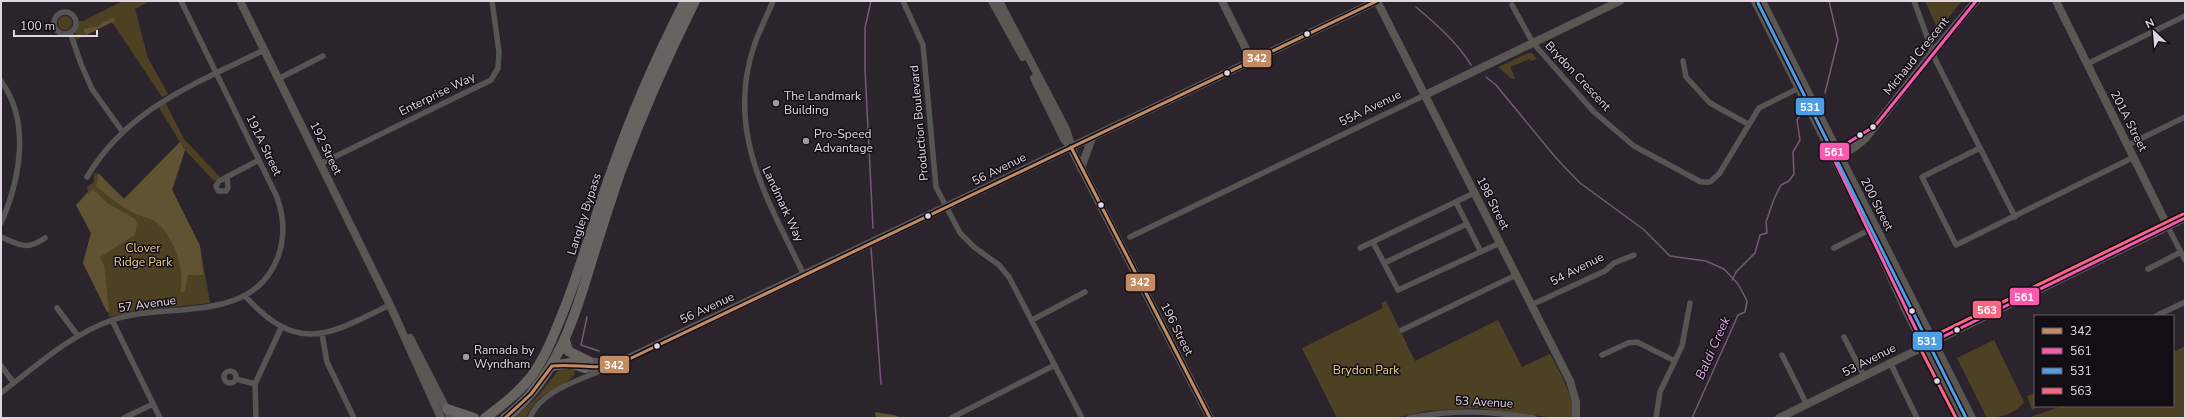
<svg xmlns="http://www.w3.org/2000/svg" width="2186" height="419" viewBox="0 0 2186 419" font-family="'Nunito Sans',sans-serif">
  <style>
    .green { fill: #4d4124 }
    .forest { fill: #605333 }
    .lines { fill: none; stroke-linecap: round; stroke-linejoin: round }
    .stream { stroke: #735976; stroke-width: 1.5 }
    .street { stroke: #575553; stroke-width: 5.5 }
    .secondary { stroke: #595654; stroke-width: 8 }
    .highway { stroke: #676360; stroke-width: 10 }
    .bus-1-casing { stroke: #130d14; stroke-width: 6 }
    .bus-2-casing { stroke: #130d14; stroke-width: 6 }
    .bus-3-casing { stroke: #130d14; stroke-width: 6 }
    .bus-4-casing { stroke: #130d14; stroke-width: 6 }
    .bus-1 { stroke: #c18c65; stroke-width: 3 }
    .bus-2 { stroke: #f75aaf; stroke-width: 3 }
    .bus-3 { stroke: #4d9ee5; stroke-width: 3 }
    .bus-4 { stroke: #fa6682; stroke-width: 3 }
    .bus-dot { fill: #e0d6e1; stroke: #130d14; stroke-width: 1.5 }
    .poi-dot { fill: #a198a2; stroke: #130d14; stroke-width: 1.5 }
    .labels { text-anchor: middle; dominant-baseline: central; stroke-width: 3; stroke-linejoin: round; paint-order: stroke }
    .street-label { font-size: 12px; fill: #e0d6e1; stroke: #130d14 }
    .poi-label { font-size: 12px; fill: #e0d6e1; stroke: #130d14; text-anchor: start }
    .park-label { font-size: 12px; fill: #edd393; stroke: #130d14 }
    .water-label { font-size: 13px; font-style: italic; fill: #dbade0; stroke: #130d14 }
    .line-badge { stroke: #130d14; stroke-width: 1.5 }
    .badge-label { font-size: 11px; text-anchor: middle; font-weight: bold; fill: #fff }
  </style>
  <rect width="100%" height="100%" fill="#2c242d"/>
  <!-- green -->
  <path class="green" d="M123,1H150L135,9L148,58L168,94L162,97L112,22L76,40L75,32L78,21H83Z
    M1925,1H1962L1938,30Z
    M58 23a7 7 0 1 1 14 0a7 7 0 1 1-14 0Z
    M1528,53H1532L1537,59L1531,61L1530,59L1510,67L1515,78L1512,79L1498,67Z
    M165,102L184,139L220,177L214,181L185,150L172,190L200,246L210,303L135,311L110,317L83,263L91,233L76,205L88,191L87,187L94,182V173L99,174L124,199L180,142L158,106Z
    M1386,301L1415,361L1498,320L1522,367L1550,354C1557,367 1579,404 1571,418H1556L1476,408L1427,411L1395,418H1337L1302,348L1383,308L1381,303Z
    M1994,340L2024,402C2017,413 2000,418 1987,418L1957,358Z
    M2184,347L2185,418H2028L2062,406H2173V352Z
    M566,367L575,370L574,376C554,394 539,389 526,418H513L536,398L558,371Z
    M2035,393V406H2041L2032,410L2027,396Z"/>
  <!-- forest -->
  <path class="forest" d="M113,17L115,20L113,24L112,22L87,35L84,32V29L98,26Z
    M180,142L185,150L172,190L200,246L203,275H188L185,290L183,292L180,291C186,271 173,236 157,223C151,218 141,216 134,213C120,206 108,196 96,186L99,174L124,199Z
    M93,189L107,203L135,219L137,223L135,235L100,257L104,265L109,311L107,312L83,263L91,233L76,205Z
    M877,412C886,415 893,413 901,418H876L875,413Z"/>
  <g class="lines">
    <!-- stream -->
    <path class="stream" d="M871,1L865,28V69L873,228
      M1416,7C1436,24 1457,42 1471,65
      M1486,77L1496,85L1556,158L1580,183L1643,229L1670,256L1706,261L1724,269L1738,284L1744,295L1747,301L1745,312L1738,315L1692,418
      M1825,93L1838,40L1829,1
      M871,248L881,384
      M1732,280L1736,272L1755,253L1760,235L1767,233L1766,222L1774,199L1781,185L1789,181L1794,174L1793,152L1800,140L1797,120L1802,113
      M587,317L581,345L599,351"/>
    <!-- street -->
    <path class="street" d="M773,1C767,16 759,31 754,46C725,132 768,200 804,275
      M903,1L923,45L936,187L960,233L974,247L999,265L1009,277L1082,418
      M1914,1L1936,61L2015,217
      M1512,5L1533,43L1594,112L1634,146L1701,182H1710L1719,174L1759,108L1801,87
      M54 23a11 11 0 1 1 22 0a11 11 0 1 1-22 0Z
      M70,32L81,64L92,89L122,131
      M1683,61L1686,77L1710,103L1748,124
      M2087,64L2185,16
      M278,79L323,56
      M1,81C31,122 20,180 1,223
      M2128,145L2185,117
      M1980,148L1922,177L1956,245L2134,157
      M320,164L491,80L498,68L499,52L492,1
      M87,177C128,108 195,84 264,50
      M227,177L228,188L226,191H218L216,186L219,181L259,160
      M1456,202L1481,252
      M2168,227L2185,260
      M1,237C20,245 26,251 45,238
      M1130,237L1425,95
      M1373,242L1398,290L1500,243
      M1360,248L1474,193
      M1834,248L1873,228
      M1384,263L1467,224
      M2148,269L2181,252
      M245,296C299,355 328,335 390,305
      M1531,305L1605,271L1614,263L1634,255
      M57,308L78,336
      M2156,316L2185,302
      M112,320L160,418
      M1032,320L1085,292
      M1402,330L1516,275
      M322,334L327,362L354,418
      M1844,337L1864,376
      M1602,355L1628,343L1637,342L1675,361
      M1782,355L1807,405
      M1890,362L1917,418
      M1,366L14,383
      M224 377a6 6 0 1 1 12 0a6 6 0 1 1-12 0Z
      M236,379L255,384
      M1,393C36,366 70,335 112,320C166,301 252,326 278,257C285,237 284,215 276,195L181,1
      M124,418L153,404
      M256,418L255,384L281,328
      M530,418C540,391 578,381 602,370
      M951,418L1055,365
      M1409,418C1455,409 1488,411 1534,418
      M1656,418L1660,392L1682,346L1690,303"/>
    <!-- secondary -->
    <path class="secondary" d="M240,1L390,305L441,418
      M992,1L1023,57
      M999,1L1066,129L1074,154L1210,418
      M1222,1L1252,61
      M1377,1L1570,381L1576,402V418
      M1755,1L1870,230L1905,309L1962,418
      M1762,1L1972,418
      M2056,1L2168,227
      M1034,78L1064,139L1071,147
      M1425,95L1620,1
      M1834,153L1866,133
      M1835,155C1845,155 1857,146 1865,139L1933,52L1976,1
      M1081,168L1092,138
      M410,338L451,418
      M588,361L604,363L627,358
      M585,368C602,370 618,368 631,357L1377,1
      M1779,418L2185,218"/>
    <!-- highway -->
    <path class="highway" d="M565,340L568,351L588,361
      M552,366L570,363L585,368
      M447,409L474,418
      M485,418C501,406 517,394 530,378C543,361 551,342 559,322C580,273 593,221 612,170C632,112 657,56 685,1
      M505,418C556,379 573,322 591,263C600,233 610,203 620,173C642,114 667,57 695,1"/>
    <defs>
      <path id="bus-1" d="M1071,147L1210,418
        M505,418L531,394L552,366C575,363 598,371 621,363L1377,1"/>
      <path id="bus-2" d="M1976,1L1875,126L1836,150L1832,155L1924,346L2185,218"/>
      <path id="bus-3" d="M1758,3L1966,418"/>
      <path id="bus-4" d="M1956,418L1920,348L1921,342L2183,214"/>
    </defs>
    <!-- bus-1 casing -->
    <use href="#bus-1" class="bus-1-casing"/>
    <!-- bus-2 casing -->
    <use href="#bus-2" class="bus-2-casing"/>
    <!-- bus-3 casing -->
    <use href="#bus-3" class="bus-3-casing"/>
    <!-- bus-4 casing -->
    <use href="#bus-4" class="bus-4-casing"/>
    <!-- bus-1 -->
    <use href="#bus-1" class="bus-1"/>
    <!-- bus-2 -->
    <use href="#bus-2" class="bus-2"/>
    <!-- bus-3 -->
    <use href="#bus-3" class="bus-3"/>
    <!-- bus-4 -->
    <use href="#bus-4" class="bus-4"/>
  </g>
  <!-- markers -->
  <g class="bus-dot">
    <circle cx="1307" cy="34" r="3.5"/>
    <circle cx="1227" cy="73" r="3.5"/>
    <circle cx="1873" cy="127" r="3.5"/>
    <circle cx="1860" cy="135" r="3.5"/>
    <circle cx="1101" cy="205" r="3.5"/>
    <circle cx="928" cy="216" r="3.5"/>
    <circle cx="1912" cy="311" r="3.5"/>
    <circle cx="1957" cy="330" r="3.5"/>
    <circle cx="657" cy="346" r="3.5"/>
    <circle cx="1937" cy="381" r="3.5"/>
  </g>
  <g class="poi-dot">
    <circle cx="776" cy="103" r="4"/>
    <circle cx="806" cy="141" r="4"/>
    <circle cx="466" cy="357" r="4"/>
  </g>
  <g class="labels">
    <!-- street labels -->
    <g class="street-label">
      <text transform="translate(1916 56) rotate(-51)">Michaud Crescent</text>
      <text transform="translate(1578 76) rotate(47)">Brydon Crescent</text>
      <text transform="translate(437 94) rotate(-26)">Enterprise Way</text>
      <text transform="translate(1370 108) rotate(-26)">55A Avenue</text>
      <text transform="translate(2129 121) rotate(63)">201A Street</text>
      <text transform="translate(919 123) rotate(-95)">Production Boulevard</text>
      <text transform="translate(264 145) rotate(64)">191A Street</text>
      <text transform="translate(326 148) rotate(64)">192 Street</text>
      <text transform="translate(999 169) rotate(-26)">56 Avenue</text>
      <text transform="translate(1493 203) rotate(63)">198 Street</text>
      <text transform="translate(783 204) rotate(65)">Landmark Way</text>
      <text transform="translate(1877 204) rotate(63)">200 Street</text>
      <text transform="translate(584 214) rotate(-72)">Langley Bypass</text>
      <text transform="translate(1577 269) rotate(-27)">54 Avenue</text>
      <text transform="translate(147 304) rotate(-8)">57 Avenue</text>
      <text transform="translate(707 308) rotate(-25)">56 Avenue</text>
      <text transform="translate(1177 329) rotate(63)">196 Street</text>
      <text transform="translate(1869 360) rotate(-27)">53 Avenue</text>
      <text transform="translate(1484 402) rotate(3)">53 Avenue</text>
    </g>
    <!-- poi labels -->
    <g class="poi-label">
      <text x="784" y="96">The Landmark<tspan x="784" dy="14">Building</tspan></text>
      <text x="814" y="134">Pro-Speed<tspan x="814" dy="14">Advantage</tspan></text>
      <text x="474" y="350">Ramada by<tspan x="474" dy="14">Wyndham</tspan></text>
    </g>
    <!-- park labels -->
    <g class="park-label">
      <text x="143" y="248">Clover<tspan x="143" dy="14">Ridge Park</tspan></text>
      <text x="1366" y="370">Brydon Park</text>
    </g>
    <!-- water labels -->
    <g class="water-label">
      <text transform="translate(1713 348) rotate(-66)">Baldi Creek</text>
    </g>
  </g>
  <g class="line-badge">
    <rect x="1242" y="49" width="30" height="19" rx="4" fill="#c18c65"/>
    <rect x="1795" y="97" width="30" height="19" rx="4" fill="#4d9ee5"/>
    <rect x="1819" y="142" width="31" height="19" rx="4" fill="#f75aaf"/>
    <rect x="1125" y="273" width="31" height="19" rx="4" fill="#c18c65"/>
    <rect x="2009" y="287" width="31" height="19" rx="4" fill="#f75aaf"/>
    <rect x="1972" y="300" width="30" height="19" rx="4" fill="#fa6682"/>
    <rect x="1912" y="331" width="31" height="20" rx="4" fill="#4d9ee5"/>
    <rect x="599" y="355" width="31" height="19" rx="4" fill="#c18c65"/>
  </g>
  <g class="badge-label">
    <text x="1257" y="62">342</text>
    <text x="1810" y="111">531</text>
    <text x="1834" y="156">561</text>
    <text x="1140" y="286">342</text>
    <text x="2024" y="301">561</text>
    <text x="1987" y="314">563</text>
    <text x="1927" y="345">531</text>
    <text x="614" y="369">342</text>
  </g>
  <!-- border -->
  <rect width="2186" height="419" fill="none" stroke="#e0d6e1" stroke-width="4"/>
  <!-- legend -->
  <rect x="2034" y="315" width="140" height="92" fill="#130d14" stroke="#655d66"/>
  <rect x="2042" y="328" width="20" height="6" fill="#c18c65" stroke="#655d66"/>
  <text x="2070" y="335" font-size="12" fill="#e0d6e1">342</text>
  <rect x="2042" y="348" width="20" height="6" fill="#f75aaf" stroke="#655d66"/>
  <text x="2070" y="355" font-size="12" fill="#e0d6e1">561</text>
  <rect x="2042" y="368" width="20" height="6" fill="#4d9ee5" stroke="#655d66"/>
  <text x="2070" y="375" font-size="12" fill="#e0d6e1">531</text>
  <rect x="2042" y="388" width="20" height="6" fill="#fa6682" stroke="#655d66"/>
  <text x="2070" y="395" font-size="12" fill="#e0d6e1">563</text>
  <!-- north arrow -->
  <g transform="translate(2154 32) rotate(334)" stroke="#130d14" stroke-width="3" paint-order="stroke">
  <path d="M0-3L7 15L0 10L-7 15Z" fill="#e0d6e1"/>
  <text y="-6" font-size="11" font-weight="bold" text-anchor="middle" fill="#e0d6e1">N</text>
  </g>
  <!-- scale -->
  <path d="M14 30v6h83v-6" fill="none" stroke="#e0d6e1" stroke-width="2"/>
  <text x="20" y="30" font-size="12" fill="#e0d6e1" stroke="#130d14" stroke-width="3" paint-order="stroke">100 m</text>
</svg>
